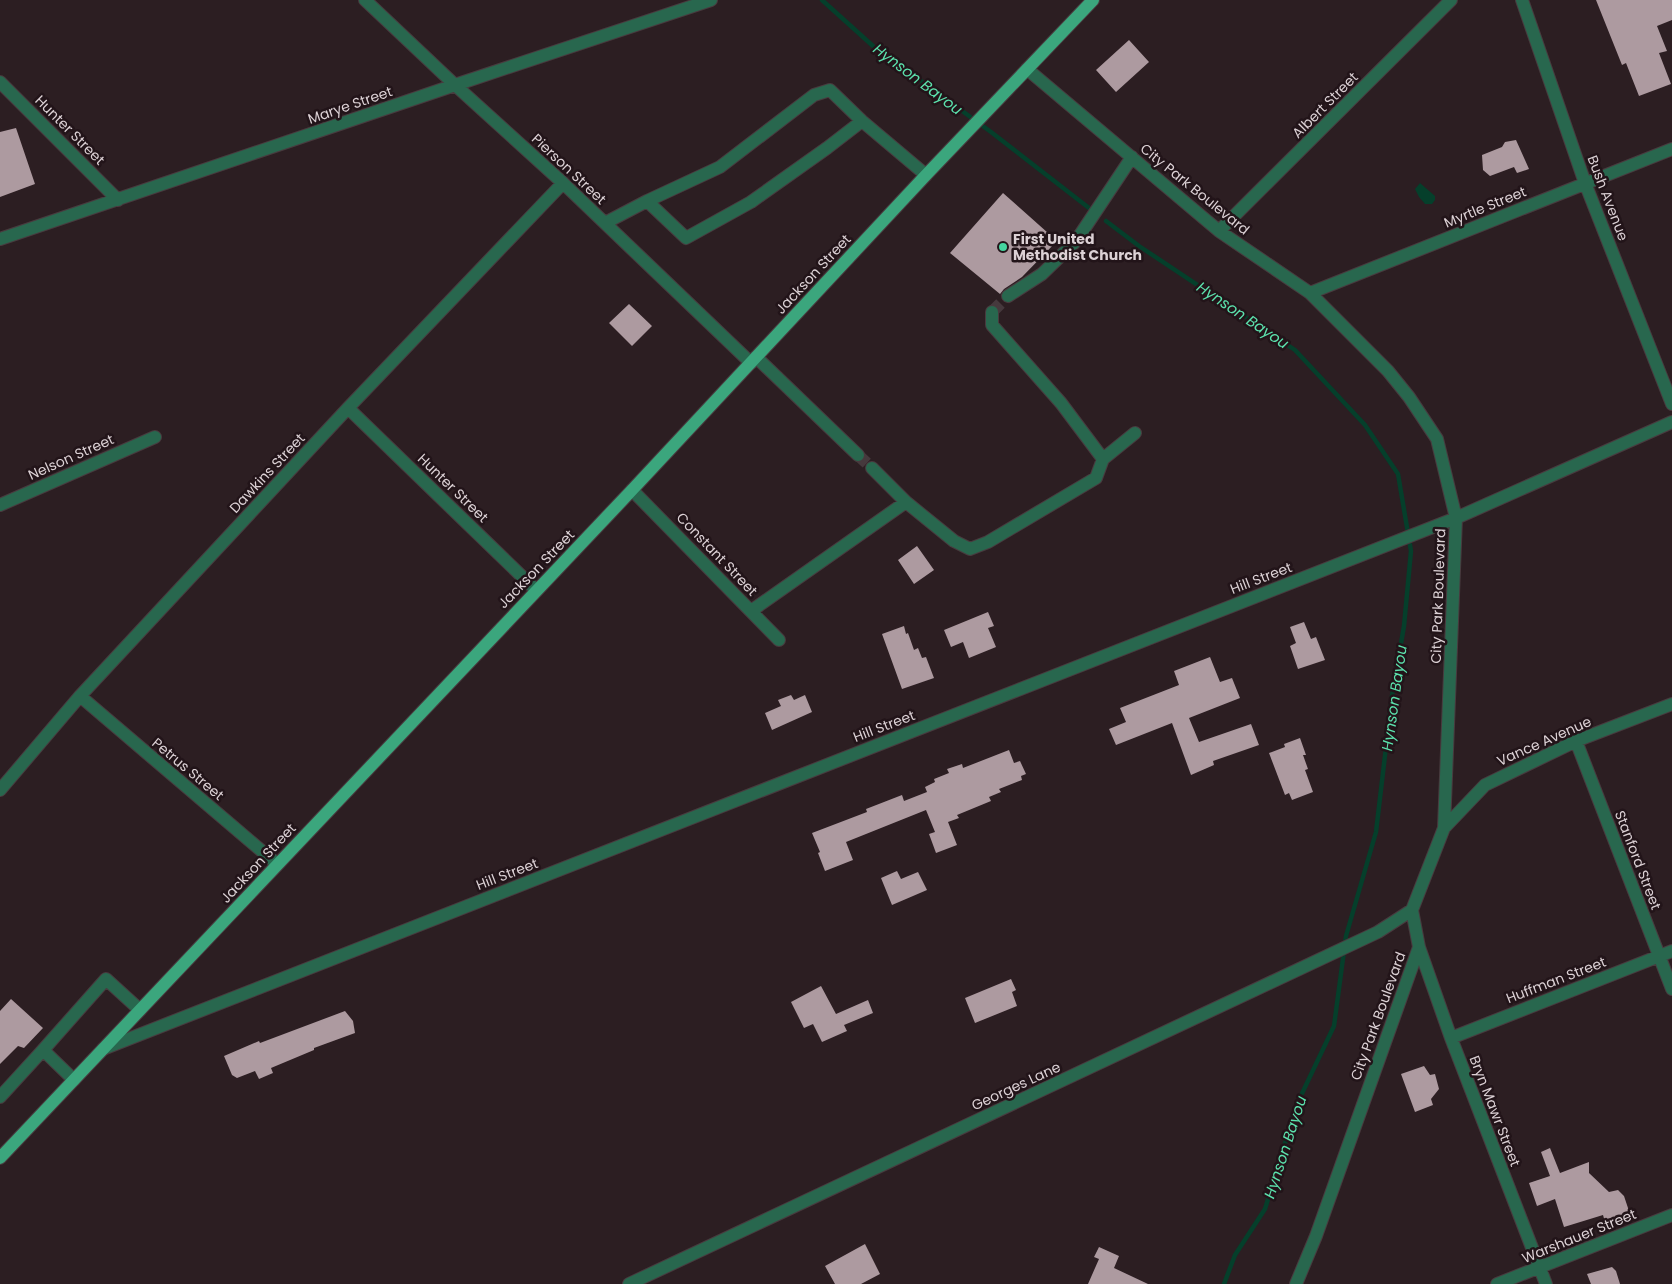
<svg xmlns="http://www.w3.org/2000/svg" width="1672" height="1284" viewBox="0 0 1672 1284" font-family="Poppins,sans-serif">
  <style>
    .water { fill: #053f2b }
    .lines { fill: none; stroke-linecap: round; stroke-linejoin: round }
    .stream { stroke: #053f2b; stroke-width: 4.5 }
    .building { fill: #ad9aa0 }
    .minor-tunnel { stroke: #46393d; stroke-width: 12; stroke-dasharray: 12 6; stroke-linecap: butt }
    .minor-casing { stroke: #483b3f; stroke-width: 14 }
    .major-casing { stroke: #483b3f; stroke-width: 14 }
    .minor { stroke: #28674e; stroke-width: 12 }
    .major { stroke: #3ba67d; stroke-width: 12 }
    .poi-dot { fill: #45d49f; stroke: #221419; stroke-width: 2 }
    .labels { text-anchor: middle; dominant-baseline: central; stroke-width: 5; stroke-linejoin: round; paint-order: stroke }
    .street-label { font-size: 14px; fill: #dcd1d5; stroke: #221419 }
    .poi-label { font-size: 14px; font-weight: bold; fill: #dcd1d5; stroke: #221419; text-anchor: start }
    .water-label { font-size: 15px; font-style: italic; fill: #5ce2ad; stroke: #221419 }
  </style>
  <rect width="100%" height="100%" fill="#2c1e22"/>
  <!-- water -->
  <path class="water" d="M1420,183L1435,196V200L1432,204H1425L1419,197L1415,189Z"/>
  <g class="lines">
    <!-- stream -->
    <path class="stream" d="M822,0L873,46L991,132L1089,208
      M1106,221L1139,246L1295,350L1365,425L1398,474L1411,551L1404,626L1392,696L1376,832L1346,936L1334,1026L1297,1104L1265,1209L1235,1255L1224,1284"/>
  </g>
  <!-- building -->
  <path class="building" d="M1596,0H1672V20L1657,26L1667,51L1659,53L1671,84L1639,96L1626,63L1622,65Z
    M1129,40L1149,62L1116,92L1096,70Z
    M16,128L35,184L0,197V132Z
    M1516,140L1529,169L1517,173L1514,167L1490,176L1483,170L1482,155L1502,147L1505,142Z
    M1003,193L1057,241L1022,277L1004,289L1000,294L950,253Z
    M629,304L652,326L632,346L609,323Z
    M917,546L934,570L914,584L898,560Z
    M988,612L994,626L988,628L996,647L969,658L963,642L951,647L944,630Z
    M1304,622L1311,639L1316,637L1325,660L1298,669L1290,646L1296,643L1290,627Z
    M904,626L906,634L908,633L914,650L918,648L922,658L926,657L934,678L902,689L882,634Z
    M1210,657L1220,682L1232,678L1240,698L1189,718L1199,742L1251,724L1259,745L1213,761L1214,765L1191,775L1172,723L1116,745L1109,729L1126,722L1120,708L1179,685L1174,671Z
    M791,695L794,700L805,695L812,712L772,730L765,713L781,706L778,700Z
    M1300,738L1306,755H1303L1308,769L1305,770L1313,792L1292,800L1289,793L1285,795L1269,753L1285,747L1284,744Z
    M1009,750L1014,763L1020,761L1026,774L1021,776L1022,780L999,789L1001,792L989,797L991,801L957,815L959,818L948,822L957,845L936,853L929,834L935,832L926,810L846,842L853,860L825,871L818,853L820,852L812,833L867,812L866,809L902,795L904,801L927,792L925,787L935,782L934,779L949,773L947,769L962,764L963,768Z
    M897,871L901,879L918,872L927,890L892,905L881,878Z
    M1011,979L1016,990L1012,992L1017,1006L975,1023L965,998Z
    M821,986L836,1014L868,1000L873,1013L844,1025L847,1031L822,1042L813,1024L804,1028L791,1002Z
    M11,999L43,1028L24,1048L18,1046L0,1064V1011Z
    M345,1011L353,1021L355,1033L314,1048V1050L271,1068L273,1073L259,1079L255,1071L237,1078L232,1075L224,1056L259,1041L260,1043Z
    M1424,1066L1430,1075L1435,1074L1439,1089L1431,1099L1433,1105L1415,1112L1401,1074Z
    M1550,1148L1560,1173L1589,1162V1173L1609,1192L1618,1190L1624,1196L1630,1214L1605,1222L1603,1215L1564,1227L1555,1199L1537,1206L1529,1183L1550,1176L1541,1152Z
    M865,1244L880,1274L861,1284H835L825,1266Z
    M1099,1247L1119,1256L1114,1268L1148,1284H1088L1099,1259L1094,1257Z
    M1612,1267L1616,1271L1620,1284H1591L1587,1274Z"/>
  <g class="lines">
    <!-- minor-tunnel -->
    <path class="minor-tunnel" d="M992,312L1008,296
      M858,455L872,468"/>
    <defs>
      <path id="minor" d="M365,0L455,85L563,183L751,363
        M1522,0L1585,183L1672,404
        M1027,69L1219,231L1310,293L1388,371L1409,397L1437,439L1456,518L1444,828L1412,910L1419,947L1316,1236L1296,1284
        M0,82L118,200
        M647,201L686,238L751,202L827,148L862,121
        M605,223L647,201L720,167L814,95L830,90L862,121L926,175
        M1219,231L1451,0
        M0,239L455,85L711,0
        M1310,293L1672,149
        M1008,296L1042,274L1076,241L1132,157
        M992,312V325L1061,403L1103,459
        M756,357L858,455
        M348,408L536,590
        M872,468L906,502
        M632,490L779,640
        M0,505L155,437
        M751,611L906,502L954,541L970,549L988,542L1096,478L1103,459L1135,433
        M80,696L277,864
        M1576,741L1672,989
        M0,790L80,696L348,408L563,183
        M1444,828L1485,785L1576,741L1672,704
        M1419,947L1451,1038L1546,1284
        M1451,1038L1672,951
        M103,1049L1456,518L1672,422
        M74,1080L43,1050L106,979L140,1010
        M0,1097L43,1050
        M629,1284L1378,932L1412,910
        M1497,1284L1672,1215"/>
      <path id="major" d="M0,1158L632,490L926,175L1093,0"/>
    </defs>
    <!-- minor casing -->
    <use href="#minor" class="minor-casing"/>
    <!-- major casing -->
    <use href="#major" class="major-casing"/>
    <!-- minor -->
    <use href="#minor" class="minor"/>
    <!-- major -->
    <use href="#major" class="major"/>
  </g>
  <!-- markers -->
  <circle class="poi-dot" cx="1003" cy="247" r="5"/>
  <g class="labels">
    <!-- street labels -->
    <g class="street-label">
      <text transform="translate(350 105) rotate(-19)">Marye Street</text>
      <text transform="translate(1325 105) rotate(-45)">Albert Street</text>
      <text transform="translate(70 130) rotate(45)">Hunter Street</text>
      <text transform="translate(569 169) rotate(43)">Pierson Street</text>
      <text transform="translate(1195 189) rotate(39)">City Park Boulevard</text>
      <text transform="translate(1608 198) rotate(69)">Bush Avenue</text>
      <text transform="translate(1485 207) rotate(-22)">Myrtle Street</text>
      <text transform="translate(813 274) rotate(-47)">Jackson Street</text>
      <text transform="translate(71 457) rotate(-24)">Nelson Street</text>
      <text transform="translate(267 473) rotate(-47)">Dawkins Street</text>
      <text transform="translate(453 488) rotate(44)">Hunter Street</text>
      <text transform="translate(717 554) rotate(46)">Constant Street</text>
      <text transform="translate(536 569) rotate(-46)">Jackson Street</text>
      <text transform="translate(1261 578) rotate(-21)">Hill Street</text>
      <text transform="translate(1438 596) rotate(-88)">City Park Boulevard</text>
      <text transform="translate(884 726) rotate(-21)">Hill Street</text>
      <text transform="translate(1544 741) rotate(-24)">Vance Avenue</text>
      <text transform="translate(188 769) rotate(40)">Petrus Street</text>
      <text transform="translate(1638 860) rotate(69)">Stanford Street</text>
      <text transform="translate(258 863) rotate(-47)">Jackson Street</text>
      <text transform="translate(507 874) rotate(-21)">Hill Street</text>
      <text transform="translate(1556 980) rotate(-21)">Huffman Street</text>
      <text transform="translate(1378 1016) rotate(-70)">City Park Boulevard</text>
      <text transform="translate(1016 1086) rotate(-25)">Georges Lane</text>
      <text transform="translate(1495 1111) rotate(69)">Bryn Mawr Street</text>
      <text transform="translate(1579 1236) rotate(-22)">Warshauer Street</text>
    </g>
    <!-- poi labels -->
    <g class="poi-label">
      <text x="1013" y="239">First United<tspan x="1013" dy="16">Methodist Church</tspan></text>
    </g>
    <!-- water labels -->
    <g class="water-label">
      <text transform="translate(918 79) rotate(37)">Hynson Bayou</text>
      <text transform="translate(1243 315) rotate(34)">Hynson Bayou</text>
      <text transform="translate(1394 698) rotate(-82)">Hynson Bayou</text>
      <text transform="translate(1285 1147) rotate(-72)">Hynson Bayou</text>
    </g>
  </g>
</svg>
